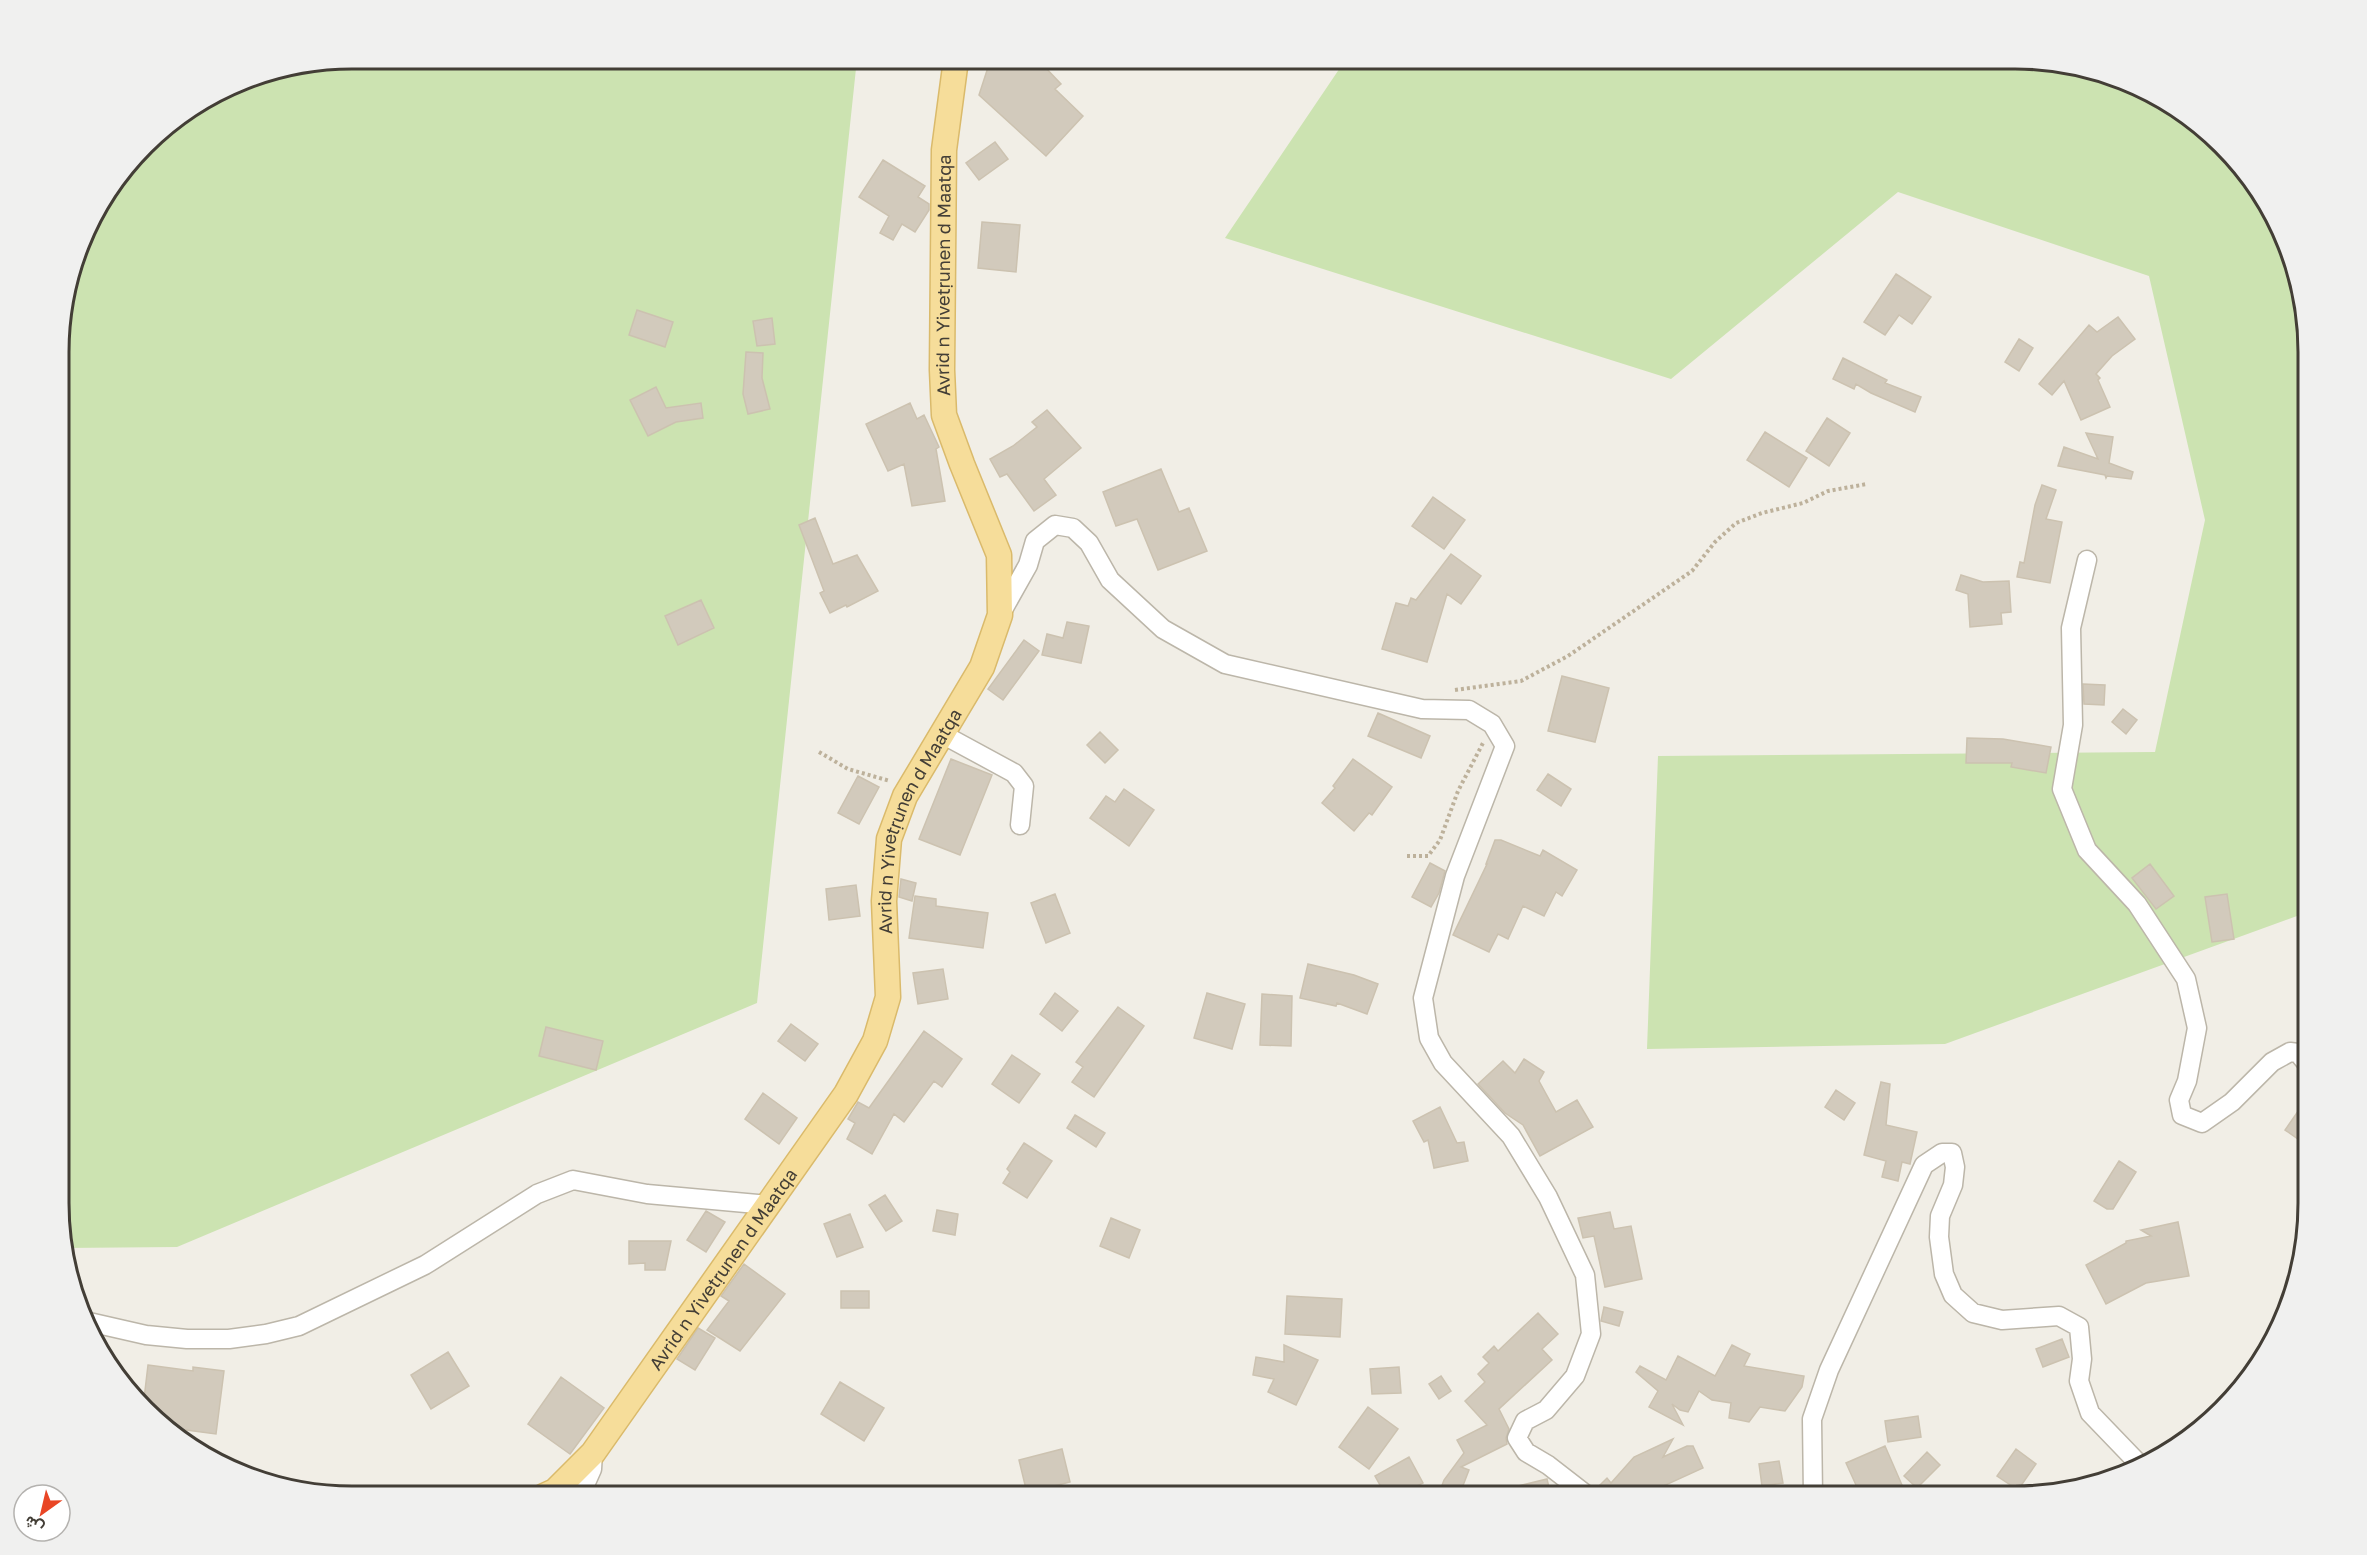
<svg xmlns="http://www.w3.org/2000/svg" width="2367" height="1555" viewBox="0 0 2367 1555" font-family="'Golos Text',Vazirmatn,sans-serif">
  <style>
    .green { fill: #cce3b1 }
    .building { fill: #d2cabc; stroke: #ccc2b0; stroke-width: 1.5 }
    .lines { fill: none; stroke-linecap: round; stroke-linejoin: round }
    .minor-casing { stroke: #bcb6a9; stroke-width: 21 }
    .major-casing { stroke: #daba6b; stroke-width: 27 }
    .path { stroke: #bdb19b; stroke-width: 4; stroke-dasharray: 3 3; stroke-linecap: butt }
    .minor { stroke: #fff; stroke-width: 18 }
    .major { stroke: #f6dd9a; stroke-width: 24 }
    .labels { text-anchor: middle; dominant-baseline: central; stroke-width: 4.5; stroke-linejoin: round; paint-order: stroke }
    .street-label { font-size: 18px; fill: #433e36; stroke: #fff }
    .rim { fill: none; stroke: #433e36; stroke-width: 3 }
  </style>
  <rect width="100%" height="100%" fill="#f1eee6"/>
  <!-- green -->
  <path class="green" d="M352,59H857L757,1003L177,1247L63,1248L61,1241V314L89,222L158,132L240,81Z
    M1346,59H2015L2109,74L2178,108L2235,158L2269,206L2298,276L2308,334V912L1945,1044L1647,1049L1658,756L2155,752L2205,520L2149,276L1898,192L1671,379L1225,238Z"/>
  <!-- building -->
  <path class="building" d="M991,58H1025L1041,63L1061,84L1055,89L1083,116L1046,156L979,95Z
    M995,142L1008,159L979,180L966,163Z
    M883,160L925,186L918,197L929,204V210L915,232L902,224L893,240L880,233L889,216L859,197Z
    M982,222L1020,225L1016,272L978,268Z
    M1896,274L1931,297L1912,324L1899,315L1885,335L1864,322Z
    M637,310L673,322L665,347L629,335Z
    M2118,317L2135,339L2112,356L2096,374L2100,378L2098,380L2110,407L2081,420L2064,381L2052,395L2039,384L2089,325L2097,332Z
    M772,318L775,344L757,346L753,321Z
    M2019,339L2033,348L2019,371L2005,362Z
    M746,352L763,353L762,378L770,409L748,414L743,394Z
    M1843,358L1887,380L1885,383L1921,397L1915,412L1871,393L1856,384L1854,389L1833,379Z
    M656,387L666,408L701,403L703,418L676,422L648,436L630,400Z
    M910,403L917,419L924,415L939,447L936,449L945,501L912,506L904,464L888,471L866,424Z
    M1047,410L1081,448L1044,479L1056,495L1034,511L1007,474L1000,477L990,459L1013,446L1037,427L1032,422Z
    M1827,418L1850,433L1829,466L1806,451Z
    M1765,432L1807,458L1789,487L1747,460Z
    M2086,433L2113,437L2109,463L2133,472L2131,479L2107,476L2106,478L2105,475L2058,466L2064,447L2098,459Z
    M1161,469L1179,512L1189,508L1207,551L1158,570L1137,519L1116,526L1103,492Z
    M2042,485L2056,490L2046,519L2062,522L2050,583L2017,577L2020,562L2024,563L2035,505Z
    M1433,497L1465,520L1444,549L1412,526Z
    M815,518L833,564L857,555L878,591L847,607L846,605L830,613L820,593L824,591L799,525Z
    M1451,554L1481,576L1461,604L1447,594L1427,662L1382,649L1396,603L1408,606L1411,598L1416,600Z
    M1961,575L1983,582L2009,581L2011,612L2001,613L2002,624L1970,627L1968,594L1956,590Z
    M701,600L714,628L678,645L665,616Z
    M1067,622L1089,626L1081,663L1042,655L1047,634L1063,638Z
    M1024,640L1039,651L1003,700L988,689Z
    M1562,676L1609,688L1595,742L1548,731Z
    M2083,684L2105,685L2104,705L2084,704Z
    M2123,709L2137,720L2126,734L2112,722Z
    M1378,713L1430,736L1421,758L1368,736Z
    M1100,732L1118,750L1105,763L1087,745Z
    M1967,738L2003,739L2051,747L2046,773L2011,767L2012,763H1966Z
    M951,759L992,775L960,855L919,839Z
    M1353,759L1392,787L1372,815L1369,813L1354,831L1322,803L1335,788L1333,786Z
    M1548,774L1571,789L1561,806L1537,790Z
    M858,776L879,787L859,824L838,813Z
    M1124,789L1154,810L1129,846L1090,818L1106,796L1115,802Z
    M1495,840H1501L1540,856L1543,850L1577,870L1562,896L1556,892L1544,916L1523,906L1508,939L1498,934L1489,952L1453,935L1487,864H1486Z
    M1430,863L1445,871L1439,893L1431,907L1412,897Z
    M2150,864L2174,896L2156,909L2132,878Z
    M901,879L916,883L912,901L899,897Z
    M856,885L860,916L829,920L826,889Z
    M1055,894L1070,933L1046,943L1031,903Z
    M2227,894L2234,939L2212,942L2205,897Z
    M915,896L936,899V906L988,913L983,948L909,938Z
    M1308,964L1354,975L1378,984L1367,1014L1337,1003L1336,1006L1300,998Z
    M943,969L948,999L918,1004L913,973Z
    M1055,993L1078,1011L1062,1031L1040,1014Z
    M1207,993L1245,1004L1232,1049L1194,1038Z
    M1262,994L1292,996L1291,1046L1260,1045Z
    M1118,1007L1144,1026L1094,1097L1072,1082L1083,1067L1076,1062Z
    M791,1024L818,1044L805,1061L778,1041Z
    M546,1027L603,1041L596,1070L539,1056Z
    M924,1031L962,1059L942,1087L934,1081L904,1122L894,1114L872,1154L847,1139L855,1123L848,1119L858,1102L869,1108Z
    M1012,1055L1040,1074L1019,1103L992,1084Z
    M1524,1059L1544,1072L1539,1081L1556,1112L1577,1100L1593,1127L1540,1156L1523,1125L1505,1113L1478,1084L1503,1061L1515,1073Z
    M1881,1082L1890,1084L1886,1125L1917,1132L1910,1164L1902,1162L1898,1181L1882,1177L1886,1161L1864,1155Z
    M1836,1090L1855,1103L1844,1120L1825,1107Z
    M763,1093L797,1118L779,1144L745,1119Z
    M2308,1097V1146L2285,1130Z
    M1440,1107L1457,1143L1464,1142L1468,1161L1434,1168L1428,1140L1424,1142L1413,1121Z
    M1075,1115L1105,1133L1096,1147L1067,1128Z
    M1024,1143L1052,1161L1027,1198L1003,1183L1010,1172L1007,1169Z
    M2119,1161L2136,1172L2113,1209H2107L2094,1201Z
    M885,1195L902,1221L886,1231L869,1205Z
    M937,1210L958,1214L955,1235L933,1231Z
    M706,1211L725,1222L706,1252L687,1240Z
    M1610,1212L1614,1229L1631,1226L1642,1279L1605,1287L1594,1236L1583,1238L1578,1218Z
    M850,1214L863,1247L837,1257L824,1224Z
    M1111,1218L1140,1230L1129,1258L1100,1246Z
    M2178,1222L2189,1276L2146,1283L2106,1304L2086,1265L2126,1243V1241L2151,1236L2141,1230Z
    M629,1241H671L665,1270H645V1263L629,1264Z
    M744,1264L785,1294L740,1351L707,1330L729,1301L721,1296Z
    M841,1291H869V1308H841Z
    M1287,1296L1342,1299L1340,1337L1285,1334Z
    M1604,1307L1623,1312L1619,1326L1601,1321Z
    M1538,1313L1558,1334L1542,1349L1552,1360L1499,1409L1509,1429L1506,1438L1507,1444L1461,1467L1469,1470L1459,1496H1438L1444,1480L1464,1453L1457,1440L1487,1425L1465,1401L1485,1382L1478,1374L1489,1363L1483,1357L1494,1346L1498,1351Z
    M698,1328L715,1338L695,1370L677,1359Z
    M2062,1339L2069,1357L2043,1367L2036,1349Z
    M1284,1345L1318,1360L1296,1405L1268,1392L1274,1379L1253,1375L1256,1357L1284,1362Z
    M1732,1345L1750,1354L1744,1366L1804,1376L1802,1387L1785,1411L1760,1407L1749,1422L1729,1418L1731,1403L1712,1400L1699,1391L1688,1412L1680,1410L1672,1404L1683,1425L1649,1407L1658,1391L1636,1372L1640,1366L1666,1380L1678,1356L1715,1376Z
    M448,1352L469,1386L431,1409L411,1375Z
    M148,1365L193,1371V1367L224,1371L216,1434L171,1428L144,1399Z
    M1399,1367L1401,1393L1372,1394L1370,1369Z
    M1441,1376L1451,1391L1439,1399L1429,1384Z
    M561,1377L604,1408L570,1454L528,1424Z
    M840,1382L884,1408L864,1441L821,1414Z
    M1368,1407L1398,1429L1369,1469L1339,1447Z
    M1918,1416L1921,1437L1888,1442L1885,1421Z
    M1673,1439L1663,1457L1687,1446H1693L1703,1468L1661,1487L1653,1496H1599L1596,1489L1607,1478L1611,1483L1634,1457Z
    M1885,1446L1902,1485L1878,1496H1861L1846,1463Z
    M1062,1449L1070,1482L1027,1493L1019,1460Z
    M2016,1449L2036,1464L2018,1490L1997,1476Z
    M1927,1452L1940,1465L1917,1488L1904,1476Z
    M1409,1457L1423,1483L1398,1496H1386L1375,1476Z
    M1779,1461L1783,1483L1762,1486L1759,1464Z
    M1547,1479L1551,1496H1502V1490Z"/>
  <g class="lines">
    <defs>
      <path id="minor" d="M2087,560L2071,628L2073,725L2062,789L2087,850L2137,904L2186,979L2197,1028L2187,1081L2179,1100L2182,1115L2202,1123L2232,1102L2272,1062L2290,1052L2298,1053L2308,1065
        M1000,615L1028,565L1035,541L1055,525L1073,528L1089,543L1110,580L1163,629L1225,664L1422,709L1469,710L1492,724L1505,746L1455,876L1423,998L1429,1038L1443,1063L1511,1136L1548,1197L1585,1275L1591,1334L1575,1376L1546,1410L1525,1421L1517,1438L1526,1452L1548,1465L1588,1496
        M942,734L1014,773L1024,786L1020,825
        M89,1322L146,1335L187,1339H229L266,1334L299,1326L425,1265L537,1194L573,1180L647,1194L768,1205
        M580,1496L592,1469L593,1453
        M1813,1496L1812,1419L1829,1370L1924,1165L1942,1153H1952L1955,1167L1953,1185L1940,1216L1939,1237L1944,1274L1953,1295L1973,1313L2002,1320L2059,1316L2079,1327L2082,1359L2079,1381L2090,1413L2141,1466"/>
      <g id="major">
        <path id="s1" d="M544,1496L555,1491L593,1453L846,1094L875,1041L888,997L884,901L889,839L905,796L982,667L1000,615L999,555L962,464L944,415L942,370L944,150L955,67L959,59"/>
      </g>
    </defs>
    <!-- minor casing -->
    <use href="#minor" class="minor-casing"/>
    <!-- major casing -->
    <use href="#major" class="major-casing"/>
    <!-- path -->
    <path class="path" d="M1455,690L1521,681L1568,656L1692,571L1715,542L1736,523L1762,513L1803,503L1828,491L1867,484
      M819,752L848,769L890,781
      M1407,856H1428L1440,840L1458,791L1483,743"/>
    <!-- minor -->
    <use href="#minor" class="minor"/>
    <!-- major -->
    <use href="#major" class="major"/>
  </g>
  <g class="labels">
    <!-- street labels -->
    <g class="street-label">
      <text stroke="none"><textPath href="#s1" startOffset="1371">Avrid n Yivetṛunen d Maatqa</textPath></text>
      <text stroke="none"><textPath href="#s1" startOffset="795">Avrid n Yivetṛunen d Maatqa</textPath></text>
      <text stroke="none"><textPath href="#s1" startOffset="291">Avrid n Yivetṛunen d Maatqa</textPath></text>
    </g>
  </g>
  <!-- crop -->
  <path d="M0 0H2367V1555H0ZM352 69H2015A283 283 0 0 1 2298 352V1203A283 283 0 0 1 2015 1486H352A283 283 0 0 1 69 1203V352A283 283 0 0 1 352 69Z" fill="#f0f0ef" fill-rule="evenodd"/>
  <path class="rim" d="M352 69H2015A283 283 0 0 1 2298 352V1203A283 283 0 0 1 2015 1486H352A283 283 0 0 1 69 1203V352A283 283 0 0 1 352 69Z"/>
  <!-- north arrow -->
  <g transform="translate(42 1513) rotate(214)"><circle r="28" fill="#ffffff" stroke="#b4b2af" stroke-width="1.5"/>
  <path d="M0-4.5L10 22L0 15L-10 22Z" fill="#e94625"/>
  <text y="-9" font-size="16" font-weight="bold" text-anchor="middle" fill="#433e36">ش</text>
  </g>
</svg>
